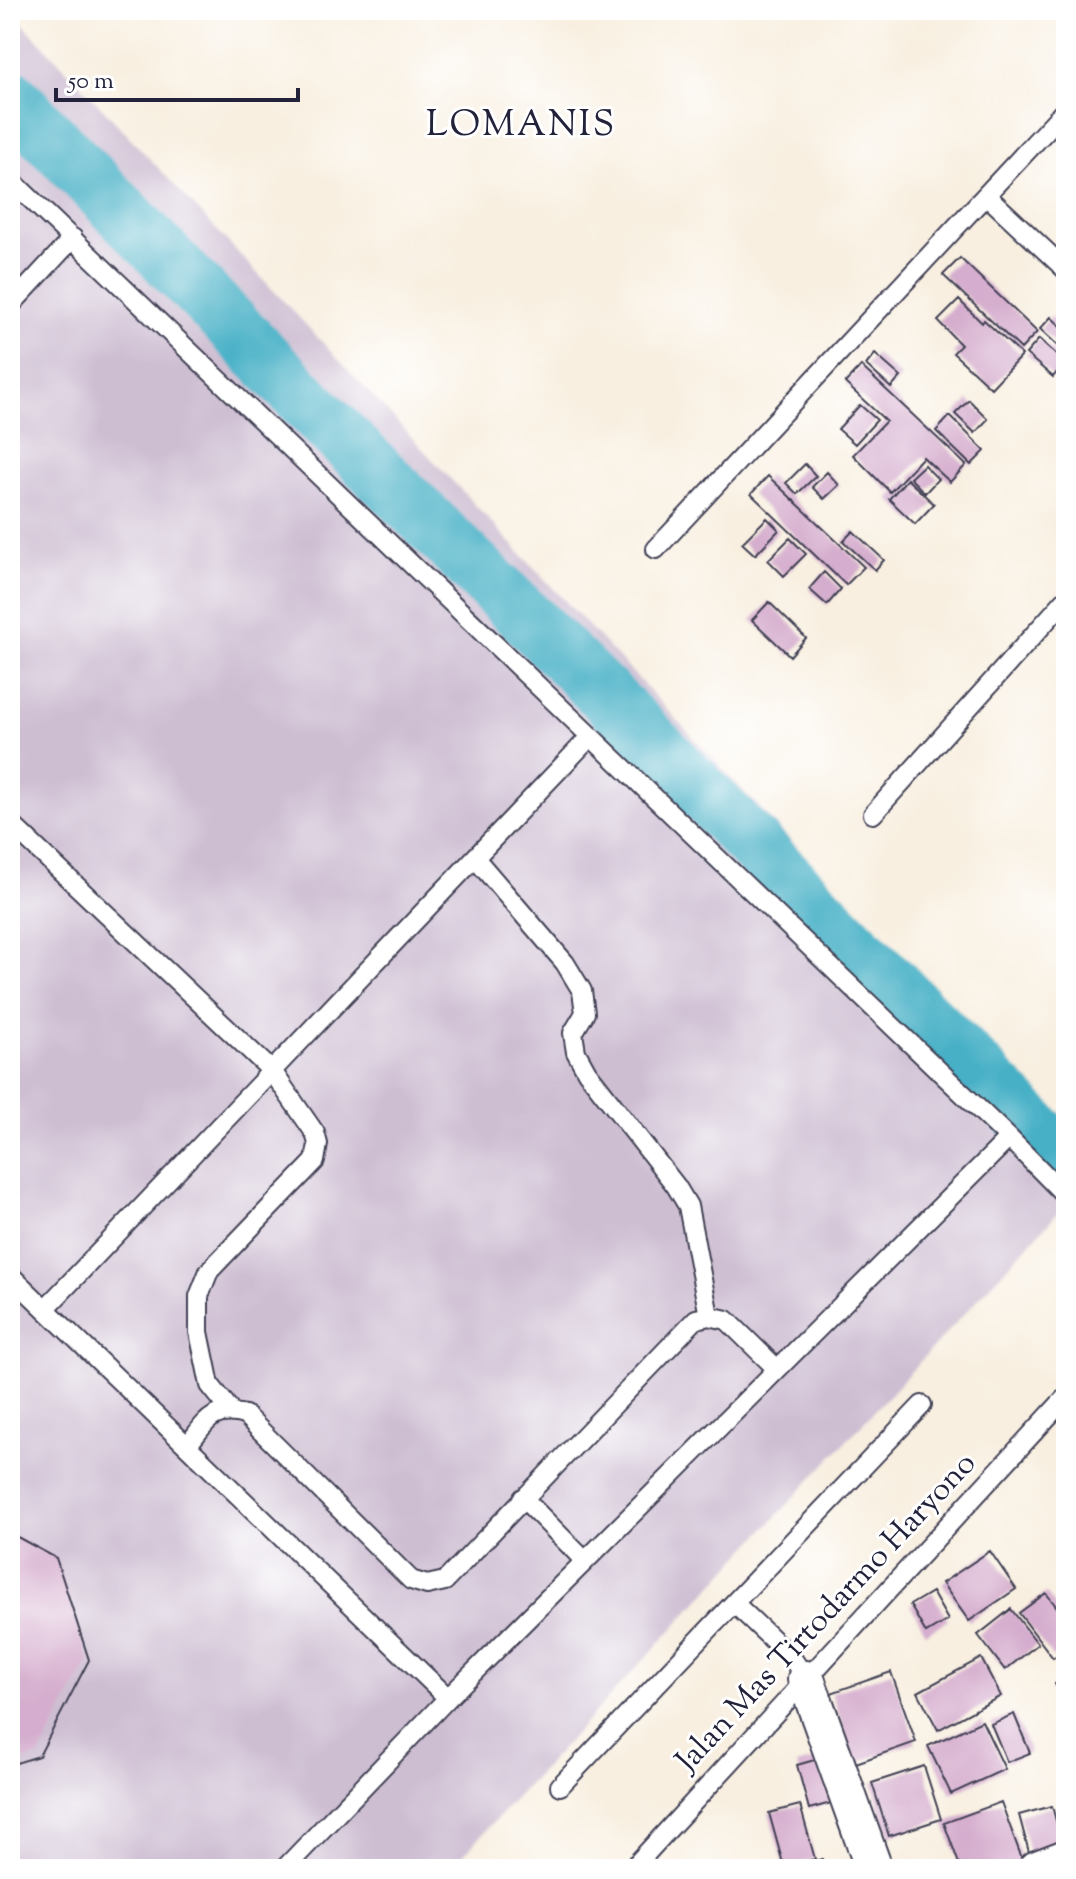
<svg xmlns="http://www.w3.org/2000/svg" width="1076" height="1879" viewBox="0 0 1076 1879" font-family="'Sorts Mill Goudy',serif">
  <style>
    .industrial { fill: #cdbed2 }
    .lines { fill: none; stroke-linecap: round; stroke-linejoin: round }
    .river { stroke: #47b0c6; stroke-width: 58 }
    .building { fill: #d5adce }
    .lane-casing { stroke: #424154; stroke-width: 22 }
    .street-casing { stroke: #424154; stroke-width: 40 }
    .lane { stroke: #fff; stroke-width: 18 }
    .street { stroke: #fff; stroke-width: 36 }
    .labels { text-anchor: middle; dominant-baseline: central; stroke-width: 6; stroke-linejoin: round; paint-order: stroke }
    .street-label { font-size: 32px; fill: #22223b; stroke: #fff }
    .quarter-label { font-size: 36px; letter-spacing: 2px; fill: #22223b; stroke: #fff }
  </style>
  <rect width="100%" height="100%" fill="#fff"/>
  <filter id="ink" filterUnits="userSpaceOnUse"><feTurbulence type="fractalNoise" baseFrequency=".0125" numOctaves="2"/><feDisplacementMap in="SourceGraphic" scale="16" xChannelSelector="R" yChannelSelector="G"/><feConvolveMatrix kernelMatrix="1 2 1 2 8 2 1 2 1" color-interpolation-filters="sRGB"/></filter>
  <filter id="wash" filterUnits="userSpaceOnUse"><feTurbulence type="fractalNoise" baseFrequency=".006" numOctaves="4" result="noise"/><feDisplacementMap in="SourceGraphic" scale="32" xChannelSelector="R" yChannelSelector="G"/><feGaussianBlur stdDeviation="1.8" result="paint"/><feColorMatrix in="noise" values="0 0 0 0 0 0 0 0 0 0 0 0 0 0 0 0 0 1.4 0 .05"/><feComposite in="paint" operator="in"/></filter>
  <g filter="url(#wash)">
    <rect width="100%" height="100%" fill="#f8efe0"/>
    <!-- industrial -->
    <path class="industrial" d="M10,10L1066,1134V1204L450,1869H10Z"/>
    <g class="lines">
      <!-- river -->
      <path class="river" d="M10,97L323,419L620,710L1066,1160"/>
    </g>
    <g id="blocks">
      <!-- building -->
      <path class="building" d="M960,258L1037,332L1021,349L943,275Z
        M959,300L982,323L984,320L1022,355L991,388L953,353L961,345L938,321Z
        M1051,317L1066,331V353L1040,329Z
        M1039,339L1065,362L1053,377L1026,354Z
        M875,354L901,377L891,388L866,365Z
        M861,366L966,465L950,482L923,457L890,492L853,455L886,421L845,383Z
        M969,400L988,419L975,433L955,414Z
        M860,405L877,420L855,444L838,429Z
        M950,416L985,451L971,465L936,431Z
        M805,464L816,476L797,494L786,483Z
        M924,465L938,479L925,493L910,478Z
        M827,472L839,485L824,499L812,487Z
        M768,476L864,567L846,585L751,494Z
        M907,479L934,504L915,524L889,499Z
        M767,518L779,530L755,555L742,543Z
        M853,531L884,560L875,570L843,541Z
        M790,538L806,554L784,576L768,560Z
        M824,572L841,589L827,605L809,589Z
        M769,602L806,638L790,656L752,620Z
        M10,1533L56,1558L89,1660L39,1756L10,1765Z
        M990,1551L1016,1589L969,1621L942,1583Z
        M932,1592L948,1620L926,1633L910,1605Z
        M1046,1593L1066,1619V1648L1053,1658L1019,1613Z
        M1011,1609L1038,1644L1005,1670L978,1635Z
        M981,1658L1001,1696L938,1730L918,1692Z
        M891,1672L916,1742L856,1763L831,1693Z
        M1066,1678V1705L1055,1684Z
        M1014,1714L1030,1753L1007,1762L991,1724Z
        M982,1721L1005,1769L951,1794L928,1746Z
        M818,1759L831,1803L809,1809L797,1765Z
        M924,1766L941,1819L889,1836L872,1783Z
        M1001,1802L1025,1867L1019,1869H961L944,1823Z
        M800,1805L815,1859L784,1867L769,1813Z
        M1052,1806L1063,1847L1030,1856L1019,1815Z
        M822,1859L825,1869H791V1868Z"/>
    </g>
  </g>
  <g filter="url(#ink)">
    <use href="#blocks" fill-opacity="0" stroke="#424154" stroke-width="2"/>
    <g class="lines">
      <defs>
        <path id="lane" d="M10,179L1009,1138L1066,1196
          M986,195L1066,270
          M10,306L73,238
          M656,549L1066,109
          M873,814L1066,599
          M10,823L272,1071L315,1133L318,1144L315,1161L209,1271L199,1296V1332L210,1385L231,1411
          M475,858L565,963L582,991L585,1013L573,1033L576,1052L587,1072L676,1186L688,1206L709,1316
          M10,1275L448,1698
          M45,1309L590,737
          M187,1446C206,1423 211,1406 245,1415L411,1580L427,1585L445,1581L696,1319L709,1316L727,1320L777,1369
          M523,1498L585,1561
          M734,1603L792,1658L806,1679
          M560,1786L922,1405
          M284,1869L448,1698L1009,1138
          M632,1869L1066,1397"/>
        <path id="street" d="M806,1679L874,1869
          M1037,1869L1066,1858"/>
      </defs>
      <!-- lane casing -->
      <use href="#lane" class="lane-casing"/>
      <!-- street casing -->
      <use href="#street" class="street-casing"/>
      <!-- lane -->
      <use href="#lane" class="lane"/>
      <!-- street -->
      <use href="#street" class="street"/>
    </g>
  </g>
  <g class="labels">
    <!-- street labels -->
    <g class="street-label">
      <text transform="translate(827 1613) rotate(-47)">Jalan Mas Tirtodarmo Haryono</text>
    </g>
    <!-- quarter labels -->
    <g class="quarter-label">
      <text x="521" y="126">LOMANIS</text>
    </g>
  </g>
  <!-- margin -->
  <rect width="1076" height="1879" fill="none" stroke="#fff" stroke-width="40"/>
  <!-- scale -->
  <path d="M56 88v12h242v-12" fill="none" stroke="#22223b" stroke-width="4"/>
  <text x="68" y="88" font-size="24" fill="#22223b" stroke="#ffffff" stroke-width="6" paint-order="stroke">50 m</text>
</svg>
